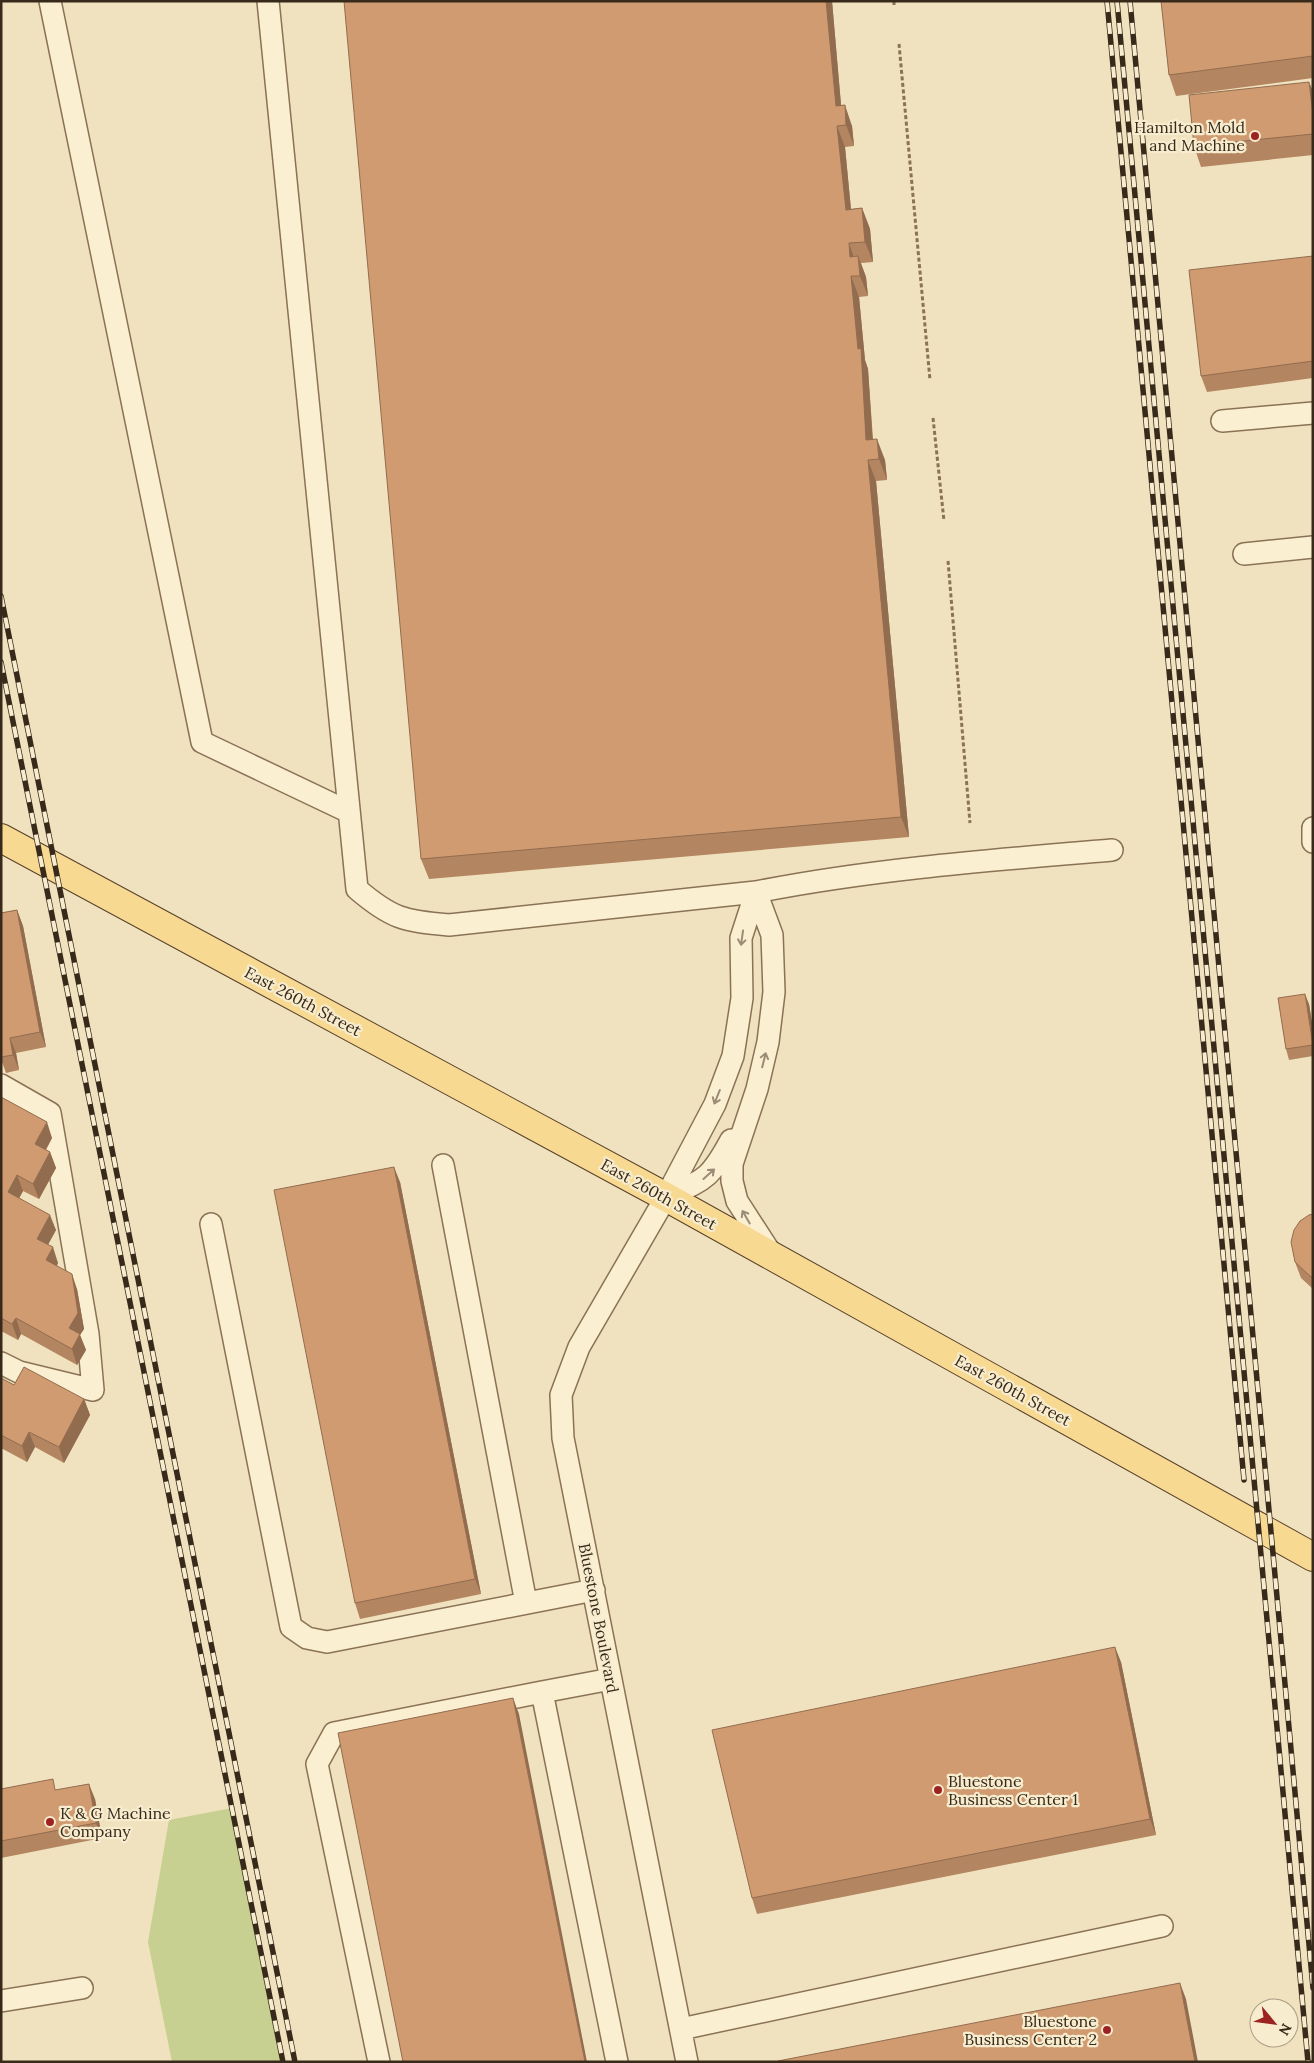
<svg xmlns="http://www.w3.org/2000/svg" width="1314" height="2063" viewBox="0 0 1314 2063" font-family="Lora,serif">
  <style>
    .grass { fill: #c7cf91 }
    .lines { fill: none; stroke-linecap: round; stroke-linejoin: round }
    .minor-casing { stroke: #8a7256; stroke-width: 24 }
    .major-casing { stroke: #57402a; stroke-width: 30 }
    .path { stroke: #8a7256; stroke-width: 3; stroke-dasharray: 4 2.5; stroke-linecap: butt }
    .minor { stroke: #fbefd1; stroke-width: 21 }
    .major { stroke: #f7d992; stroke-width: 28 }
    .rail-casing { stroke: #382a1b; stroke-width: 5.5 }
    .rail { stroke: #f7ecce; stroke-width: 4; stroke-dasharray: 11; stroke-linecap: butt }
    .wall { fill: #b48561 }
    .shaded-wall { fill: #926c4f }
    .building { fill: #d19b71; stroke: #926c4f }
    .oneway { stroke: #9a8c76 }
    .poi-dot { fill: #9c2322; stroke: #f7ecce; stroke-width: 2 }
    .labels { text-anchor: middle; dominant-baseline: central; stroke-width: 4.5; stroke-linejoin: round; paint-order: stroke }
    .poi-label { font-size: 16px; fill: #382a1b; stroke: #f7ecce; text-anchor: end }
    .street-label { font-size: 16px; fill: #382a1b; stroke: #f7ecce }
  </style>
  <rect width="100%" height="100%" fill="#f0e2be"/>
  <!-- grass -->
  <path class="grass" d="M232,1808L283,2062H172L148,1942L169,1820Z"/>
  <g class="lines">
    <defs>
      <path id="minor" d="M50,1L202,742L349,812
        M268,1L357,889C392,919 404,921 449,925L756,892C872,869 993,860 1112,850
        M1222,421L1313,413
        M1244,554L1313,547
        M1313,828V842
        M756,892L772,935L774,992L768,1042L757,1089L732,1164V1181L737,1201L770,1252
        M1,1085L50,1113L88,1334L93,1390L19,1372L1,1363
        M443,1165L526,1603
        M666,1197C706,1179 710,1179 731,1140
        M211,1224L291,1627L307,1638L327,1642L594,1590
        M611,1679L542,1692L617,2062
        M1,2001L82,1988
        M681,2029L1162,1926
        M379,2062L317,1764L334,1733L542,1692
        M687,2062L563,1438L561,1395L579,1347L666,1197L715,1104L733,1056L742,998L741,938L756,892"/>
      <path id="major" d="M1,838L666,1197L1313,1557"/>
    </defs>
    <!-- minor casing -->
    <use href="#minor" class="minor-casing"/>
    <!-- major casing -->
    <use href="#major" class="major-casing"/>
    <!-- path -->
    <path class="path" d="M894,1V5
      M899,44L930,380
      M933,418L944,521
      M948,561L970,823"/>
    <!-- minor -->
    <use href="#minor" class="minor"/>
    <!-- major -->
    <use href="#major" class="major"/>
    <defs>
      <path id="rail" d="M1107,1L1244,1480
        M1117,1L1308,2062
        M1130,1L1313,1988
        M1,596L295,2062
        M1,662L283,2062"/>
    </defs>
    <!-- rail casing -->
    <use href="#rail" class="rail-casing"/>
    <!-- rail -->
    <use href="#rail" class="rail"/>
  </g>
  <!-- wall -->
  <path class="wall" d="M832,1L841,106L852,126L854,146L845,147L851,209L862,208L870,229L873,262L861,263L866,277L868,296L859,297L865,360L868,369L873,439L885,460L887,480L876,481L909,837L429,879L421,859Z
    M1313,1V78L1176,96L1169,75Z
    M1313,91V155L1201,167L1194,146Z
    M1313,256V378L1207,392L1201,376Z
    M17,910L23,926L46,1047L16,1053L19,1070L6,1073L1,1059V913Z
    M1309,1004L1313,1029V1056L1289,1060L1286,1049Z
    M1,1097L52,1138L46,1150L50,1152L56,1168L39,1199L23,1191L19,1198L56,1230L48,1244L58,1263L57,1266L77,1289L84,1329L80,1335L86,1350L77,1365L21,1334L18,1340L1,1331Z
    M400,1182L481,1594L360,1619L355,1603Z
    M1313,1214V1289L1301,1278L1295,1262Z
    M1,1378L14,1385L84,1399L90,1415L64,1463L35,1447L27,1462L1,1448Z
    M1121,1662L1156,1835L757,1914L752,1898Z
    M1,1789L57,1790L95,1799L102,1838L1,1858Z"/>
  <!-- shaded-wall -->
  <path class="shaded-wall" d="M826,1H832L843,127L836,106Z
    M1309,82L1313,91V114Z
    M845,105L852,126L854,146L846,125Z
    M837,126L845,147L853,231L846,210Z
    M862,208L870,229L873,262L865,242Z
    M849,243L856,264L857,278L850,257Z
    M858,256L866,277L868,296L860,276Z
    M851,276L859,297L865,360L868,369L874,461L866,440Z
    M877,439L885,460L887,480L879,459Z
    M868,460L876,481L909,837L901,817Z
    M17,910L23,926L46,1047L40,1032Z
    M1305,994L1309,1004L1313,1029V1043Z
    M10,1038L16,1053L19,1070L13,1055Z
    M47,1122L52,1138L40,1160L35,1144Z
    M50,1152L56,1168L39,1199L33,1184Z
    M394,1167L400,1182L481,1594L475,1579Z
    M17,1175L23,1191L14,1208L8,1192Z
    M50,1215L56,1230L43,1254L37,1239Z
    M53,1247L58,1263L51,1275L46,1260Z
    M72,1274L77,1289L84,1329L80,1335L86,1350L77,1365L72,1349L69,1328Z
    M16,1318L21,1334L18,1340L12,1324Z
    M84,1399L90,1415L64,1463L59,1447Z
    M29,1432L35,1447L27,1462L22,1446Z
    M1115,1647L1121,1662L1156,1835L1150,1819Z
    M513,1698L519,1714L587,2062H585Z
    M89,1784L95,1799L102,1838L96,1823Z
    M1180,1983L1186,1999L1198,2062H1195Z"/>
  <!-- building -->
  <path class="building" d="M344,1H826L836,106L845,105L846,125L837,126L846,210L862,208L865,242L849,243L850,257L858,256L860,276H851L858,349L861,348L866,440L877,439L879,459L868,460L901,817L421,859Z
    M1161,1H1313V56L1169,75Z
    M1309,82L1313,114V134L1194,146L1189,95Z
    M1313,256V361L1201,376L1189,270Z
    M17,910L40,1032L10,1038L13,1055L1,1057V913Z
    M1305,994L1313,1045L1286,1049L1278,998Z
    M1,1097L47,1122L35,1144L50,1152L33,1184L17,1175L8,1192L50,1215L37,1239L53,1247L46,1260L72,1274L78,1313L69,1328L80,1334L72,1349L16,1318L12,1324L1,1318Z
    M394,1167L475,1579L355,1603L274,1190Z
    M1313,1214V1277H1311L1295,1262L1291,1242L1294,1230L1300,1221L1309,1215Z
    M24,1367L84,1399L59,1447L29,1432L22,1446L1,1435V1378L14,1385Z
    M1115,1647L1150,1819L752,1898L712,1730Z
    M513,1698L585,2062H403L338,1733Z
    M53,1779L55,1790L89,1784L96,1823L1,1841V1789Z
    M1180,1983L1195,2062H778V2061Z"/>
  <!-- one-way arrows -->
  <defs><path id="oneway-shaft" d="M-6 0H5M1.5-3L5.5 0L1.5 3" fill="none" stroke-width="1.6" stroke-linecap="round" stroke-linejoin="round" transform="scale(1.25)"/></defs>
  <g class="oneway">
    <use href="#oneway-shaft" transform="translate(742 938) rotate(98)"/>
    <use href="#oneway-shaft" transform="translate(764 1060) rotate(-76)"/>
    <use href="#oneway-shaft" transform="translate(717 1097) rotate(112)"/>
    <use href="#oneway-shaft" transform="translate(709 1174) rotate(-42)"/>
    <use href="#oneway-shaft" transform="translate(746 1217) rotate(-120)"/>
  </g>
  <!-- markers -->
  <g class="poi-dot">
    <circle cx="1255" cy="136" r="5"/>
    <circle cx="938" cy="1790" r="5"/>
    <circle cx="50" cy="1822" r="5"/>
    <circle cx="1107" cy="2030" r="5"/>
  </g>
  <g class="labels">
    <!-- poi labels -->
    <g class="poi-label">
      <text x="1245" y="127">Hamilton Mold<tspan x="1245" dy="18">and Machine</tspan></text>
      <text x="948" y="1781" text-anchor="start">Bluestone<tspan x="948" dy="18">Business Center 1</tspan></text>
      <text x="60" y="1813" text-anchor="start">K &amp; G Machine<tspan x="60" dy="18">Company</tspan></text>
      <text x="1097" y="2021">Bluestone<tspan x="1097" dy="18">Business Center 2</tspan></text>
    </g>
    <!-- street labels -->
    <g class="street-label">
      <text transform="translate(303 1001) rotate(28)">East 260th Street</text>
      <text transform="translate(659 1194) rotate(29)">East 260th Street</text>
      <text transform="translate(1013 1390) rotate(29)">East 260th Street</text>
      <text transform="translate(599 1618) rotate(79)">Bluestone Boulevard</text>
    </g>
  </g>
  <!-- border -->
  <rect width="1314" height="2063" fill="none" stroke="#382a1b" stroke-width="5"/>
  <!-- north arrow -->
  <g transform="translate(1274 2023) rotate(119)"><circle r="24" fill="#f7ecce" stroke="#ab9e86"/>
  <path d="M0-4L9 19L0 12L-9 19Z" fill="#9c2322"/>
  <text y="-8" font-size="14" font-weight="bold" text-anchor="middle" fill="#382a1b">N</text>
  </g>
</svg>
